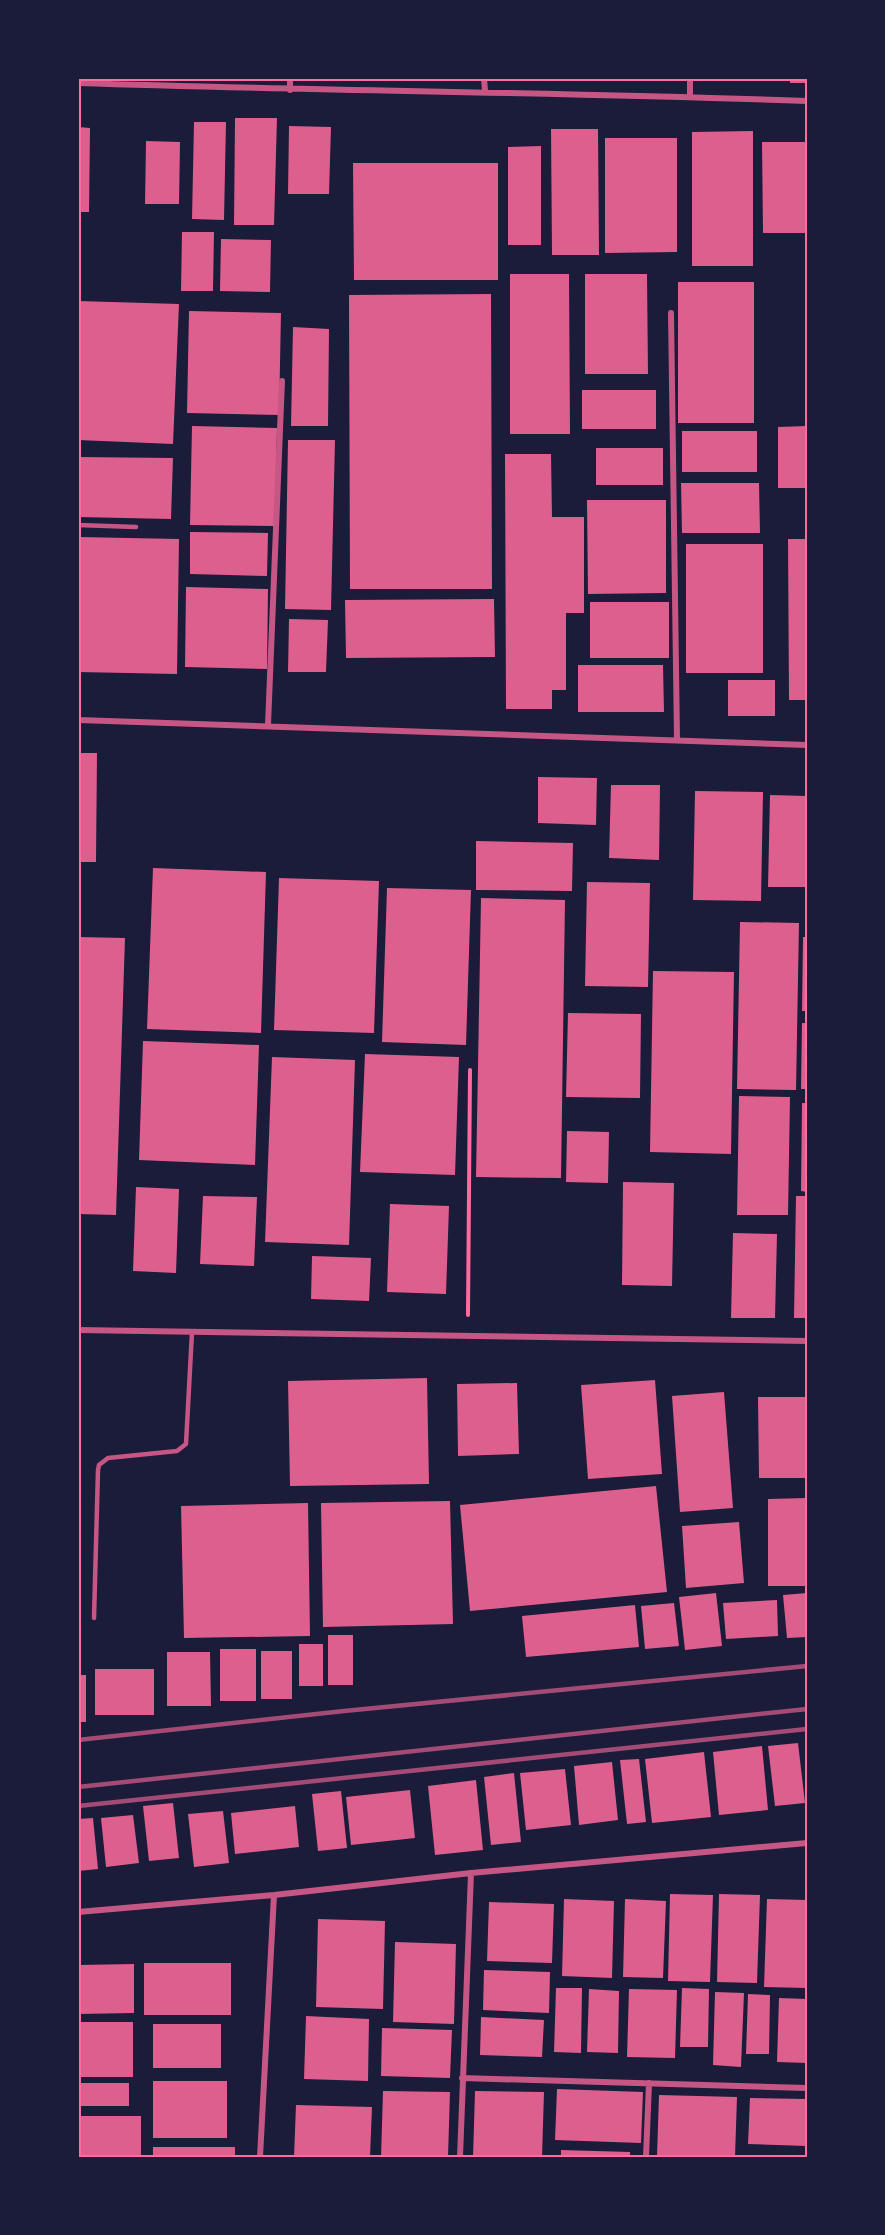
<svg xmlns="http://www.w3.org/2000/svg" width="885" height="2235" viewBox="0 0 885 2235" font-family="'Nunito Sans',sans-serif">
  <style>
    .building { fill: #dd5f8e }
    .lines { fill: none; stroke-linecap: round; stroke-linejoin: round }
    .path { stroke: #ff6b9d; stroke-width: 4 }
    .service { stroke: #c65784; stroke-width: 4.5 }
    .minor { stroke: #c65784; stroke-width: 6 }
    .rail { stroke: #a44b75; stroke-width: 4.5 }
    .neatline { fill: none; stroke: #ff6b9d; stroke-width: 2 }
  </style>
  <rect width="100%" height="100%" fill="#1b1b3a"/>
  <!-- building -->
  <path class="building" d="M790,78H807V83H790Z
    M235,118H277L274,225H234Z
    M194,122H226L224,220L192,219Z
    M289,126L331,127L329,194H288Z
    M78,127L90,128L89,212H78Z
    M551,129H598L599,255H552Z
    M753,131V266H692V132Z
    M605,138H677V252L605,253Z
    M146,141L180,142L179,204H145Z
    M762,142H807V233H763Z
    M541,146V245H508V147Z
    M353,163H498V280H354Z
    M182,232H214L213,291H181Z
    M221,239L271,240L270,292L220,291Z
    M510,274H569L570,434H510Z
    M585,274H647L648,374H585Z
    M678,282H754V423H678Z
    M491,294L492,589H350L349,295Z
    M78,301L179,304L173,444L78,440Z
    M189,311L281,313L279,415L187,413Z
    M293,327L329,329L328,426H291Z
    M582,390H656V429H582Z
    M192,426L277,428L275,526L190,525Z
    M807,426V488H778V427Z
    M682,431H757V472H682Z
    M288,440H335L331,610L285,609Z
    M596,448H663V485H596Z
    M505,454H551L552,517H584V613H566V690H552V709H506Z
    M78,457L173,458L171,519L78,517Z
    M681,483H759L760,533H682Z
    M587,500H666V593L588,594Z
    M190,532L268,533L267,576L190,574Z
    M78,537L179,539L177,674L78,672Z
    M788,539H807V700H789Z
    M686,544H763V673H686Z
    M186,587L268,589L267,669L185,667Z
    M494,599L495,657L346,658L345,600Z
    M590,602H669V658H590Z
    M289,619L328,620L326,672H288Z
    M578,665H663L664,712H578Z
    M728,680H775V716H728Z
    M78,753H97L96,862H78Z
    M538,777L597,778L596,825L538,823Z
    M611,785H660L659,860L609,858Z
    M695,791L763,792L761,901L693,900Z
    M770,795L807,796V887H768Z
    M476,841L573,843L572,891L476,890Z
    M153,868L266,872L261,1033L147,1029Z
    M279,878L379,881L374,1033L274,1030Z
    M587,882L650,883L648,987L585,986Z
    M387,888L471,890L466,1045L382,1042Z
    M481,898L565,900L561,1178L476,1177Z
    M740,922L799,923L796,1090L737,1089Z
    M78,937L125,938L116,1215L78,1214Z
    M803,937H807V1011H802Z
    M653,971L734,972L731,1154L650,1152Z
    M568,1013L641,1014L640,1098L566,1097Z
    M802,1023H807V1089H801Z
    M143,1041L259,1045L255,1165L139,1160Z
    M365,1054L459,1057L455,1175L360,1172Z
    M272,1057L355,1060L349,1245L265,1242Z
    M739,1096L790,1097L788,1215H737Z
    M802,1103H807V1192L801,1191Z
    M567,1131L609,1132L608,1183L566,1182Z
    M623,1182L674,1183L672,1286L622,1285Z
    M136,1187L179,1189L176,1273L133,1271Z
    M203,1196L257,1197L254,1266L200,1264Z
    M796,1196H807V1318H794Z
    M390,1204L449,1206L446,1294L387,1292Z
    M733,1233L777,1234L775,1318H731Z
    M312,1256L371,1258L369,1301L311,1299Z
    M427,1378L429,1484L290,1486L288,1381Z
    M655,1380L662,1474L588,1479L581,1385Z
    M517,1383L519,1454L458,1456L457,1384Z
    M724,1392L733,1508L680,1512L672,1396Z
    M758,1397H807V1478H759Z
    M656,1486L667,1592L470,1611L460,1505Z
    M807,1498V1586H768V1499Z
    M450,1501L453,1624L323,1627L321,1503Z
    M308,1503L310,1636L184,1638L181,1506Z
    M739,1522L744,1583L686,1588L682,1526Z
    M716,1593L722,1646L685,1650L679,1597Z
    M807,1593V1637L787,1638L783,1595Z
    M777,1600L778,1636L726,1639L723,1603Z
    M674,1603L679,1646L645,1649L641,1606Z
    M635,1605L639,1647L526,1657L522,1616Z
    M328,1635H353V1685H328Z
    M299,1644H323V1686H299Z
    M220,1649H256V1701H220Z
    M261,1651H292V1699H261Z
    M167,1652H210L211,1706H167Z
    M95,1669H154V1715H95Z
    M78,1675H86V1722H78Z
    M798,1743L805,1803L775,1806L768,1746Z
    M762,1746L768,1810L719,1815L713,1752Z
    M704,1752L711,1817L652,1823L645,1759Z
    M639,1759L646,1822L627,1824L620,1760Z
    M612,1762L618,1820L579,1825L574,1766Z
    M565,1769L571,1825L526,1830L520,1773Z
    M514,1773L521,1842L491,1845L484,1777Z
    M476,1780L483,1850L435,1855L428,1786Z
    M410,1790L415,1838L351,1845L346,1797Z
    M341,1791L347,1848L318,1851L312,1794Z
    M173,1803L179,1858L149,1861L143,1806Z
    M295,1806L299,1847L235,1854L231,1813Z
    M223,1811L229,1863L194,1867L188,1814Z
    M133,1815L139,1863L106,1867L101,1818Z
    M93,1818L98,1869L78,1871V1819Z
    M670,1894L713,1895L710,1982L668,1981Z
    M719,1894L760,1895L757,1983L717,1982Z
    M564,1899L614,1901L612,1978L562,1976Z
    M625,1899L666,1901L663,1978L623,1977Z
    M767,1899L807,1900V1988L764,1987Z
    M489,1902L554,1904L552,1963L487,1961Z
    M318,1919L385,1921L383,2009L316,2007Z
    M395,1942L456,1944L454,2024L393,2022Z
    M144,1963H231V2015H144Z
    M134,1964V2013L78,2014V1965Z
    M484,1970L550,1972L549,2013L483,2010Z
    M556,1988H582L581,2053L554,2052Z
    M682,1988L709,1989L708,2047H680Z
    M589,1989L619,1991L618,2053L587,2052Z
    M629,1989L677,1990L675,2058L627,2057Z
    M715,1992L744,1993L741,2067L713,2065Z
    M748,1994L770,1995L769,2054H746Z
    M779,1998L807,1999V2063L777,2062Z
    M306,2016L369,2019L368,2081L304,2079Z
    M481,2017L544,2020L542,2057L480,2055Z
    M78,2022H133V2077H78Z
    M153,2024H221V2068H153Z
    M382,2028L452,2030L450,2078L381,2076Z
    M153,2081H227V2138H153Z
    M78,2083H129V2106H78Z
    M557,2089L643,2092L641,2143L555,2140Z
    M383,2091L450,2092L448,2157H381Z
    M475,2091L544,2092L542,2157H473Z
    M659,2095L737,2097L735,2157L657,2156Z
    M750,2098L807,2099V2146L748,2144Z
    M296,2105L372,2107L370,2157H294Z
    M78,2116H141V2157H78Z
    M153,2147H235V2157H153Z
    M561,2150L630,2152V2157H561Z"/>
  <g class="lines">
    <!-- path -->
    <path class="path" d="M468,1315L470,1070"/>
    <!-- service -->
    <path class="service" d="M78,525L136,527
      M94,1618L98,1470L99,1465L108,1458L177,1451L186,1444L192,1332"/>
    <!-- minor -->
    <path class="minor" d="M484,78L485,91
      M690,78V97
      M78,83C321,91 564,92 807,101
      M290,90V78
      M671,313L677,739
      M78,720L807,745
      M268,725L282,381
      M78,1330L807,1341
      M78,1912L274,1895L471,1873L807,1843
      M462,2078L807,2088
      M260,2157L274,1895
      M460,2157L471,1873
      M646,2157L649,2083"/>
    <!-- rail -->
    <path class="rail" d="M78,1740L344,1711L807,1666
      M78,1787L807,1709
      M78,1806L807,1729"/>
  </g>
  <!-- border -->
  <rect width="885" height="2235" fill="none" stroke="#1b1b3a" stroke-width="159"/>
  <rect x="80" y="80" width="726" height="2076" class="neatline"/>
</svg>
